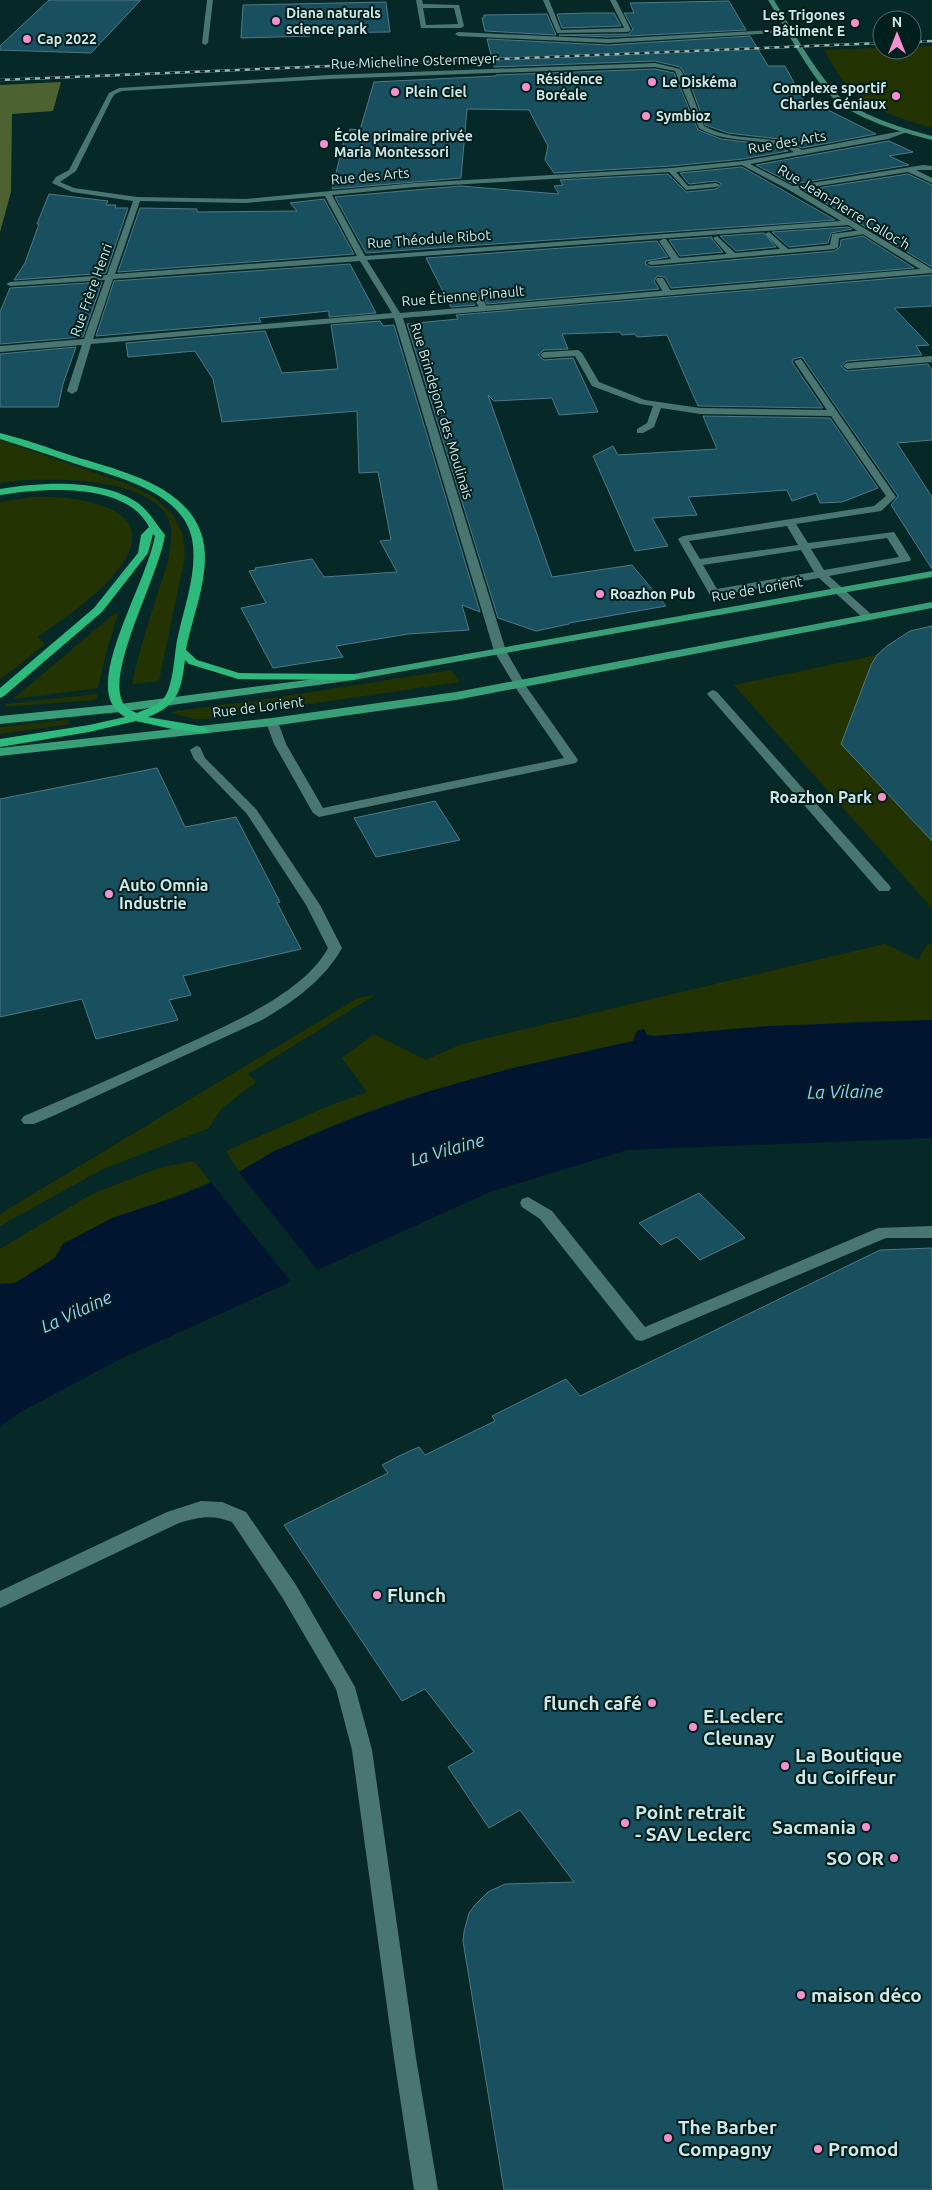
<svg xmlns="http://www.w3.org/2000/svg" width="932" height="2190" viewBox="0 0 932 2190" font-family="Ubuntu,sans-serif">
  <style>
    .green { fill: #233402 }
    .forest { fill: #4d6231 }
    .water { fill: #00152f }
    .pier { fill: #062927 }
    .building { fill: #195060; stroke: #507885 }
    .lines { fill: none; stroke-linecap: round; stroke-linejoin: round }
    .lane { fill: #4a7672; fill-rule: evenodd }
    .street { fill: #4a7672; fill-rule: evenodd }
    .secondary { fill: #428a75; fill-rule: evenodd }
    .primary { fill: #399f78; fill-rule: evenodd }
    .highway { fill: #2eba7c; fill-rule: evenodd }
    .rail-casing { stroke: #9bb5b3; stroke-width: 2.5 }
    .rail { stroke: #001f1d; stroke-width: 2; stroke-dasharray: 5; stroke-linecap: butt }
    .poi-dot { fill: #f790cd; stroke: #001f1d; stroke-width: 2 }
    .labels { text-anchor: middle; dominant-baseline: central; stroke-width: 4; stroke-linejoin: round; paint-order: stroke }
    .far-poi-label { font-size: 14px; font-weight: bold; fill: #d0e7e5; stroke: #001f1d; text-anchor: start }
    .far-street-label { font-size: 14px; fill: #d0e7e5; stroke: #001f1d }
    .poi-label { font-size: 16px; font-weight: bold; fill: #d0e7e5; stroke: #001f1d; text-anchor: end }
    .water-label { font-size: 18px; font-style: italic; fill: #9ecbfd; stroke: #001f1d }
    .near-poi-label { font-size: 19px; font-weight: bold; fill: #d0e7e5; stroke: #001f1d; text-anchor: start }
  </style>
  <rect width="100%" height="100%" fill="#062927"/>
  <!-- green -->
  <path class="green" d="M932,46V128C902,119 867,109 845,83C837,74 831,61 824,50L882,48V50H912V47Z
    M0,440L130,485L154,497L173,515L183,534L185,556L159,681L132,684C138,655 147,627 156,599C163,577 173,553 171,529C165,474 39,476 0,483Z
    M32,497C74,495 167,506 119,568C97,597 67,616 38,637L45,644L0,680V502Z
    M115,613L118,614L108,646L98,688L13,699Z
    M932,625V908L734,685L877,655L900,637Z
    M451,670L460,682L205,719H194L171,713L175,711L254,701Z
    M97,694V698L94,700L4,707L6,704Z
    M65,720L69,721L70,724L0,734V727Z
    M885,944L918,960L928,944L932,945V1020L856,1022L654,1036L647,1035L644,1029L637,1031L633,1041C498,1071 359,1101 239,1172L226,1151L331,1105L367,1092L342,1058L374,1034L426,1060L462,1044Z
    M375,995L248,1074L256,1082L221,1109L209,1128L103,1169L0,1226V1214L358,998Z
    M194,1161L210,1182L63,1243L55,1258L15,1283L0,1284V1249L92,1194L159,1168Z"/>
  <!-- forest -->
  <path class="forest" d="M61,82L53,111L12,114L11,192L0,232V85Z"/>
  <!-- water -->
  <path class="water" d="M932,1020V1138L627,1150L490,1192L118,1360L17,1414L0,1427V1284L15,1283L55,1258L63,1244L112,1218L184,1194L239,1172L274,1151L359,1116L427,1092L513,1068L633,1041L637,1031L644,1029L647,1035L654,1036L768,1026Z"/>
  <!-- pier -->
  <path class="pier" d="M237,1170L319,1272L293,1284L209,1180Z"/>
  <!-- building -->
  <path class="building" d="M49,0H141L91,53L0,50V46Z
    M729,1L746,30L608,37L559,35L629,34L633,29L624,13H634L630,3Z
    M386,2L390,32L310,33V36L241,38L243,5Z
    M587,13H614L621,26L562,28L557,14Z
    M547,14L556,35L485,31L482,18H484V15Z
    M750,36L768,66H785L807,107H820L822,110H828L876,134L802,148L779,139L728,133L705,125L689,80L680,67L655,61L494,67L487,39L608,45Z
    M655,69L674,73L698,130L721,139L771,145L788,151L743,159L671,166L554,173L545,160L548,146L529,110L467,109L461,178L332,189L345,136H348L350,129L360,130L374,82L496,76V75Z
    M889,141L913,152L889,156L909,165L793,184L756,165Z
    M742,167L835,220L366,253L335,197L460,186L559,194L554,186L563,185L560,180L668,174L686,192L716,189L722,184L716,181L689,184L680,173Z
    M908,174L932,185V267L804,190Z
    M49,194L108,201L106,205H116L115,208H128L106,273L14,280L25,263L39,224H37Z
    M324,199L354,254L118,272L140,208L197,209V212L297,211L290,203Z
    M848,227L852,229L831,233L828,243L789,247L772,232Z
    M764,233L776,247L736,251L720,236Z
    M863,236L914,268L671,288L665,277L657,276L654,281L659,289L487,304L481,293L473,292L470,297L475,305L451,307L426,258L657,241L668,257L646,261L645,264L651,267L834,251L840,247L841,240Z
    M712,237V239L723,252L680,256L669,240Z
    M350,264L376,313L329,317V311L259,318L261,322L96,336L114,281Z
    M932,275V306L894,308L929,345L916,346L922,355L847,361L841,366L847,371L928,364L932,370V440L897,443L932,497V569L891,505L898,496L802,357L793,359L792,362L823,408L700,406H698L667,335L637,337L635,334L622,335L620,332L562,334L568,349L544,350L538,355L544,360L573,358L598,412L559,415L552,398L494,401L488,395L552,577L632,565L666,606L569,623V624L536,631L498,618L407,324L458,319L456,315Z
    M102,282L83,337L0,344V312L10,288Z
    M380,321L383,326L394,325L480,612L462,605L469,630L408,634L336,646L343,657L273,668L241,608L266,603L249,571L256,570L255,568L312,559L324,577L397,572L380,541L391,540L378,472L359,473L357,411L222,422L213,379L195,351L128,357L126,343L265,331L282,373L338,369L331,325Z
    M76,347L63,384L58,407H0V354Z
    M703,416L830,418L878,488L842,502L820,503L816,493L792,501L787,490L688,497L697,515L652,518L668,546L635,551L593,456L613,446L618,455L717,449Z
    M932,626V841L841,744L871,665L877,655L887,646L910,631Z
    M157,768L185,827L236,817L280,902L277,903L301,949L183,976L191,995L169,1000L178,1020L96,1039L82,999L0,1017V799Z
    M435,801L460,840L376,857L354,818Z
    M699,1193L745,1238L700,1260L677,1237L661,1245L639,1223Z
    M932,1248V2190H504L463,1941L464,1932L469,1913L475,1905L488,1892L505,1884L574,1882L520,1810L489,1828L448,1767L474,1752L425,1689L402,1701L284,1525L388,1473L382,1465L401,1455L419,1447L425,1455L495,1421L492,1416L566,1379L580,1396L880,1250Z"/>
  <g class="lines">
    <!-- lane -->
    <path class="lane" d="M416,0H422L423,4L459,5L464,26L461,28H421ZM423,8H454L458,24L426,25Z
      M543,0H549L561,30L624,28L610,0H616L631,30L628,32L557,33Z
      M862,230L866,232L865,234L839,238L838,247L834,249L651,265L647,263L651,261L671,259L659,241L663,239H666L679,258L727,254L713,238L717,236L735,253L780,249L765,234L769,232L788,249L830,245L832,234Z
      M657,278H663L672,293L671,295H665L656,280Z
      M473,294H479L488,308L487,310H481L472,296Z
      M578,350L582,353L599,382L645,400L700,408L827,410L794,361L801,359L896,497L881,511L796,524L808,543L894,532L911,559L910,561L829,576L872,615L874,617L872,619H864L819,578L714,596L710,595L678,539L683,536L874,506L886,496L831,416L700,414L661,408L654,427L643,433H637V429L647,423L653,406L640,404L592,386L575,356L544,358L540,355L544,352ZM787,526L798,545L700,559L689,541ZM887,538L899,557L824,570L811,549ZM801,550L814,572L717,589L703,565Z
      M519,681L523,682L576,757L578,760L576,763L319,817L313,813L274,744L266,722L272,718L278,722L286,744L323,808L564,758L513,684Z
      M196,746L200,747L205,758L256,809L320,905L342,948C325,979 292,1003 262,1020L55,1115L34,1124H24L21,1120L24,1116C74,1095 124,1073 174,1050C222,1027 302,996 328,948L306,905L247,814L194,759L190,750Z
      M528,1197L552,1211L645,1327L878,1228L932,1226V1238H886L642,1341L636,1340L540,1219L522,1207L520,1203L522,1199Z
      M201,1501L222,1502L246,1512L296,1585L355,1687L372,1750L416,2058L438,2190H414L394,2058L352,1750L336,1689L282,1597L232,1522C213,1514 198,1517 179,1523L0,1608V1591L167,1512Z"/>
    <!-- street -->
    <path class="street" d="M207,0H213L208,43L205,45L202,43Z
      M790,29L792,32L608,43L458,36L455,34L458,32L608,39Z
      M655,63L680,69L687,81L704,126C734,144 772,132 802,150L907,130V132L888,139L750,164L793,186L923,165L932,166V170H916L932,178V183L908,172L799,189L932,269V273L403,318L506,651L525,684L523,686H515L494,651L394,318L91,344L77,391L72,394L67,391L82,345L0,352V346L84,339L105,280L10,286L6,284L10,282L107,275L133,201L72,192L52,183L56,177L69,170L109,93L119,88L329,75ZM655,67L675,71L699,128C728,146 765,135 794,152L743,161L671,168L415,183L246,199L137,197L74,188L60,182L76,171L112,98L115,94L122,91L329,79ZM742,165L789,190L841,221L365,256L332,195L415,187L669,172L686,190L716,187L720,185L716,183L688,186L676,172ZM325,196L357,256L115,274L140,201L246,203ZM848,225L920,269L400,313L367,260ZM360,261L392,313L93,339L113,279Z
      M932,356V362L847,369L843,366L847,363Z
      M713,690L717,692L889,885L891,888L889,891H879L709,696L707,694L709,692Z"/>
    <!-- secondary -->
    <path class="secondary" d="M768,0H774C793,31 811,65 835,92C856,115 903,128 932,136V140C901,132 854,119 831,96C808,72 786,29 768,0Z"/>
    <!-- primary -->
    <path class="primary" d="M932,571V577L354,680L120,712L0,724V716L120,704L354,674Z
      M932,602V608L456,700L272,726L0,756V748L272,718L456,692Z"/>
    <!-- highway -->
    <path class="highway" d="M0,433C24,439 49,448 73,456C120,471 195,486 204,545C209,579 192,617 186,650L197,660L239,673L354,674L360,677L354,680L238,679L189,664L185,660C181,691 178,705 148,717L206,727L208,730L206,733L172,729L136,721L89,732L0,747V739L89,725L125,717C117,712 111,705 109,696C100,657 147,579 155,536L153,534L148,553L102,612L4,696L0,698V688L94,608L138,553L141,535L149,527C126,481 42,488 0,495V489C41,482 102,478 138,503C150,512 156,524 165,535C159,575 110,663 121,698C123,706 129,710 137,713C146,709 157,706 163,699C174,688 174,651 178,636C184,608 196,576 193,546C189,493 118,477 76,464C51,455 25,447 0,439Z"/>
    <defs>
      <path id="rail" d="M912,42L932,41
        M0,80L882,43"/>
    </defs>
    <!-- rail casing -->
    <use href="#rail" class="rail-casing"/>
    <!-- rail -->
    <use href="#rail" class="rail"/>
  </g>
  <!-- markers -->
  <g class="poi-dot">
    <circle cx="276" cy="21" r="5"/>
    <circle cx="855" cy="23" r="5"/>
    <circle cx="27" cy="39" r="5"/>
    <circle cx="652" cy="82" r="5"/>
    <circle cx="526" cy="87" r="5"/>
    <circle cx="395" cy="92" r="5"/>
    <circle cx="896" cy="96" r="5"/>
    <circle cx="646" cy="116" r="5"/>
    <circle cx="324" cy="144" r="5"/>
    <circle cx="600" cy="594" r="5"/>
    <circle cx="882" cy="797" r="5"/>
    <circle cx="109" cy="894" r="5"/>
    <circle cx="377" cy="1595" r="5"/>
    <circle cx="652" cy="1703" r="5"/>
    <circle cx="693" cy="1727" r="5"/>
    <circle cx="785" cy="1766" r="5"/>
    <circle cx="625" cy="1823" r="5"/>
    <circle cx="866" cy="1827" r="5"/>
    <circle cx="894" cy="1858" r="5"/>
    <circle cx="801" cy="1995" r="5"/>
    <circle cx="668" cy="2138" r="5"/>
    <circle cx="818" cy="2149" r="5"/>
  </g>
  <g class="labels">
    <!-- far-poi labels -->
    <g class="far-poi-label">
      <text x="286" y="13">Diana naturals<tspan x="286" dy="16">science park</tspan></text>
      <text x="845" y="15" text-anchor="end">Les Trigones<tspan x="845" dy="16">- Bâtiment E</tspan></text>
      <text x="37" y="39">Cap 2022</text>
      <text x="536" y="79">Résidence<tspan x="536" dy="16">Boréale</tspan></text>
      <text x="662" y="82">Le Diskéma</text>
      <text x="886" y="88" text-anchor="end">Complexe sportif<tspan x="886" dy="16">Charles Géniaux</tspan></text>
      <text x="405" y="92">Plein Ciel</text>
      <text x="656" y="116">Symbioz</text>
      <text x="334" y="136">École primaire privée<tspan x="334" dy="16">Maria Montessori</tspan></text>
      <text x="610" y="594">Roazhon Pub</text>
    </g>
    <!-- far-street labels -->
    <g class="far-street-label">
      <text transform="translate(414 61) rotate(-2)">Rue Micheline Ostermeyer</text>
      <text transform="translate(787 142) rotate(-10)">Rue des Arts</text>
      <text transform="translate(370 176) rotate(-5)">Rue des Arts</text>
      <text transform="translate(844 207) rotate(31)">Rue Jean-Pierre Calloc'h</text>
      <text transform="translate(429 239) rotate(-4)">Rue Théodule Ribot</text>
      <text transform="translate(91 290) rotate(-70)">Rue Frère Henri</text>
      <text transform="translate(463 296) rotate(-5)">Rue Étienne Pinault</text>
      <text transform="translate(442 411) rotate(73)">Rue Brindejonc des Moulinais</text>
      <text transform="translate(757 589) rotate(-10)">Rue de Lorient</text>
      <text transform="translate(258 707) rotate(-7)">Rue de Lorient</text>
    </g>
    <!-- poi labels -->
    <g class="poi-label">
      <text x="872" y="797">Roazhon Park</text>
      <text x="119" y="885" text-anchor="start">Auto Omnia<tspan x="119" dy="18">Industrie</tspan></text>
    </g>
    <!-- water labels -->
    <g class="water-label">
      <text transform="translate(845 1091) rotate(-1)">La Vilaine</text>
      <text transform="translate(447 1149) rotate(-16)">La Vilaine</text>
      <text transform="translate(76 1311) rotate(-25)">La Vilaine</text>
    </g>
    <!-- near-poi labels -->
    <g class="near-poi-label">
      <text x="387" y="1595">Flunch</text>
      <text x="642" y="1703" text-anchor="end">flunch café</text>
      <text x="703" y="1716">E.Leclerc<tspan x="703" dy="22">Cleunay</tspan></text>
      <text x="795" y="1755">La Boutique<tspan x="795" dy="22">du Coiffeur</tspan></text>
      <text x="635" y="1812">Point retrait<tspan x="635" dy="22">- SAV Leclerc</tspan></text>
      <text x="856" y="1827" text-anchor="end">Sacmania</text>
      <text x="884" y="1858" text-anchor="end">SO OR</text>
      <text x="811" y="1995">maison déco</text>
      <text x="678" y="2127">The Barber<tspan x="678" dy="22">Compagny</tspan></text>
      <text x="828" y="2149">Promod</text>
    </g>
  </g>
  <!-- north arrow -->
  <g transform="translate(897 35)"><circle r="24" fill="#001f1d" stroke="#536f6d"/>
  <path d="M0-4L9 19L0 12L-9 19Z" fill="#f790cd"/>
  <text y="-8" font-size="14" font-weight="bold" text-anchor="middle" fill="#d0e7e5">N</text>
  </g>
</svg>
